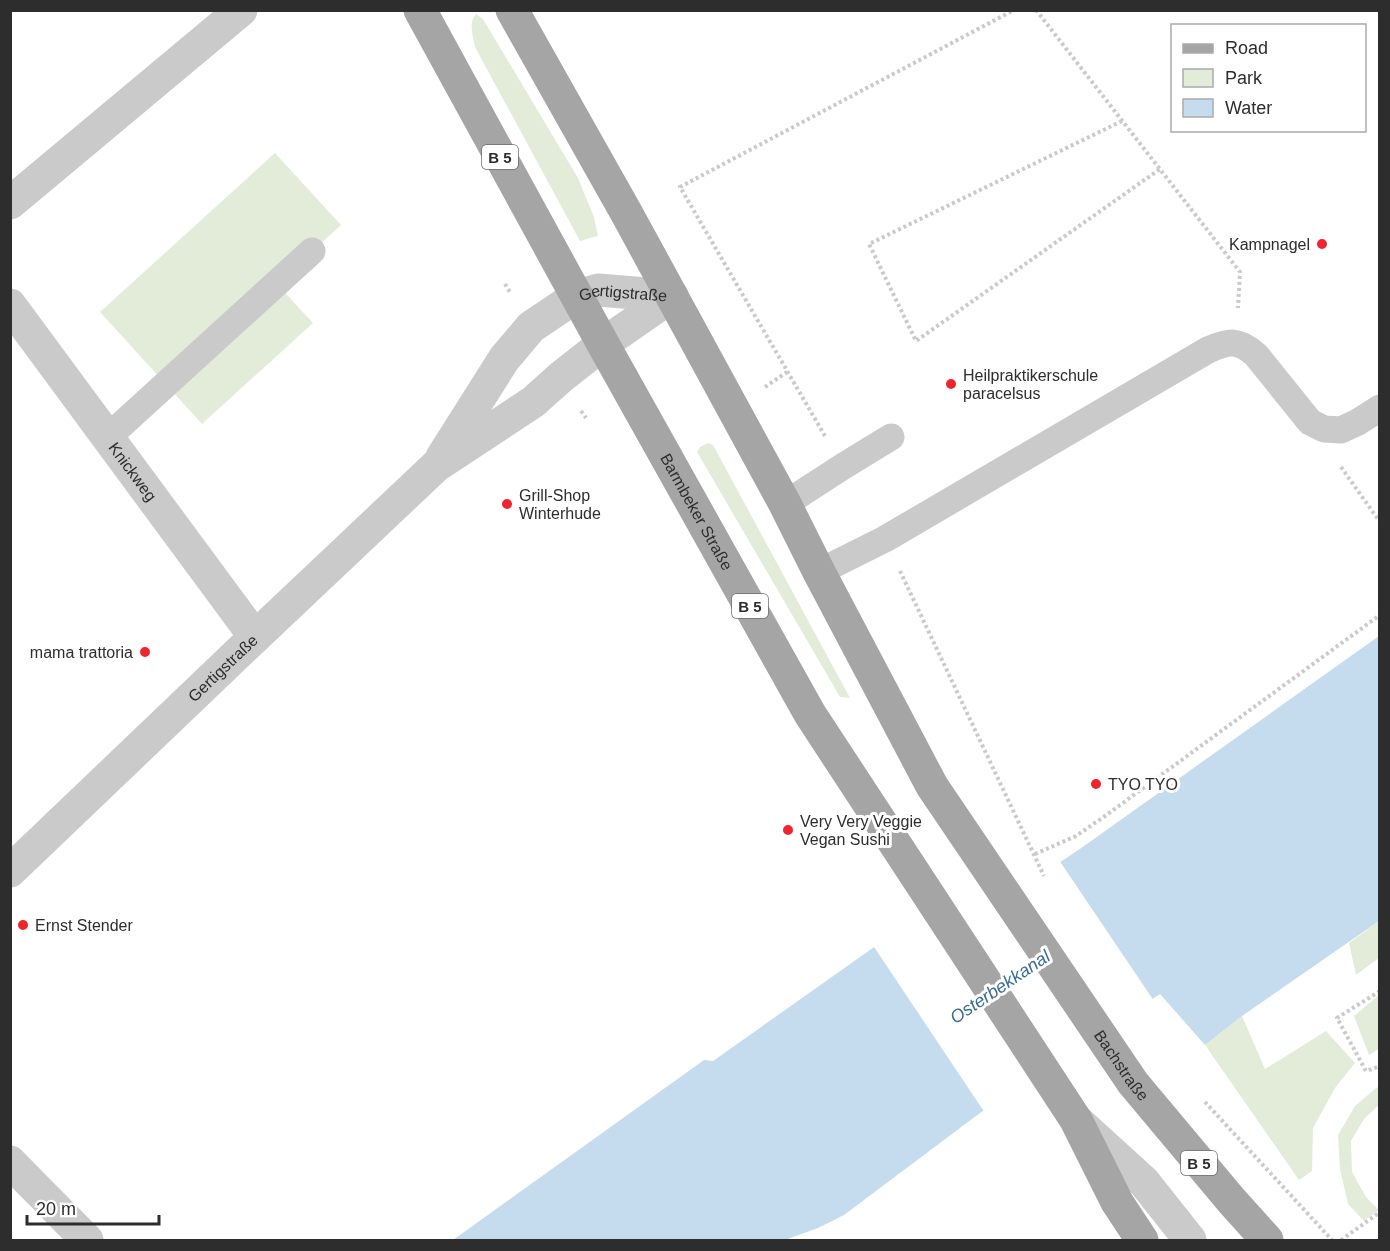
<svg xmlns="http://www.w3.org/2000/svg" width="1390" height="1251" viewBox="0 0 1390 1251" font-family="Helvetica,sans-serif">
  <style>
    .green { fill: #e3ecd9 }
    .water { fill: #c4dced }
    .pier { fill: #fff }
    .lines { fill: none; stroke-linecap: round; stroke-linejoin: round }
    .path { stroke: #cacaca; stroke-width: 4; stroke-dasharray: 3 3; stroke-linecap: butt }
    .service { stroke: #cacaca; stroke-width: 27 }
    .minor { stroke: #cacaca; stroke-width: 33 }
    .tertiary { stroke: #cacaca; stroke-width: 33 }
    .primary { stroke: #a5a5a5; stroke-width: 33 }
    .poi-dot { fill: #ef242d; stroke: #fff; stroke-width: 2 }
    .labels { text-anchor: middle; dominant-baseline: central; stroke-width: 6; stroke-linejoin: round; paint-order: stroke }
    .shield { fill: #fff; stroke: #6c6c6c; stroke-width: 1.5 }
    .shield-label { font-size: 15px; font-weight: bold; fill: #2d2d2d }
    .poi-label { font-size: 16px; fill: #2d2d2d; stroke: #fff; text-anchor: start }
    .street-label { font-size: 16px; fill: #2d2d2d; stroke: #fff }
    .water-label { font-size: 18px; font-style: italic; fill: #376c93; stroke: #fff }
  </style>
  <rect width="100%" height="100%" fill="#fff"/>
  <!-- green -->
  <path class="green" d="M476,14L483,19L578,178L594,217L598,236L580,241L475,47C473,36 468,23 476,14Z
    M275,153L341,225L277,284L313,323L202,424L100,312Z
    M708,443L713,445L850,698L840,697L697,452L700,447Z
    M1379,921V958L1356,975L1349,943Z
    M1379,995V1049L1369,1055L1354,1016Z
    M1242,1016L1265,1069L1326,1031L1355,1063L1335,1088L1313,1128L1312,1171L1299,1180L1205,1045Z
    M1379,1087V1105L1364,1119L1351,1141L1352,1172L1366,1197L1379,1210L1364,1221L1348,1204L1340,1169L1338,1135L1355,1106L1376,1088Z"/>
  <!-- water -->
  <path class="water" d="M1379,636V921L1242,1016L1205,1045L1160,994L980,1113L844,1215L818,1228L785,1240H453L704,1060L713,1061L877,945L897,970L1077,851Z"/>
  <!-- pier -->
  <path class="pier" d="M1059,860L1154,1001L985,1113L872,944L876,942H879L897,966Z"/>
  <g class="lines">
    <!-- path -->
    <path class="path" d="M1036,10L1240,272L1238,308
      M1122,121L869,244L916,341L1160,169
      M505,284L511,294
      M765,387L787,372
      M581,411L586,418
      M825,436L680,187L1014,10
      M1341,467L1380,522
      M900,571L1044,876
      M1035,854L1076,836L1105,816L1380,615
      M1380,991L1337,1018L1366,1071L1380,1066
      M1205,1102L1332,1240
      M1341,1240L1380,1212"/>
    <!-- service -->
    <path class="service" d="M108,437L312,251
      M785,504L842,467L891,437
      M819,572L885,539L1208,350C1229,341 1238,339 1256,355L1310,422L1324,429L1341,430L1358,422L1380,408"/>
    <!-- minor -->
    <g class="minor">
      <path d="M10,203L241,10"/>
      <path id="s1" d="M10,305L255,637"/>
      <path d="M10,1162L87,1240"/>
    </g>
    <!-- tertiary -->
    <g class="tertiary">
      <path id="s2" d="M442,457L504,359L531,327L577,296L598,290L672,296"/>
      <path id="s3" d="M10,871L255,637L436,466L533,402L561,377L603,344L672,296"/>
      <path d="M1077,1121L1144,1182L1190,1240"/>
    </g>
    <!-- primary -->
    <g class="primary">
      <path id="s4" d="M420,10L603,344L810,714L1076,1120L1117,1202L1142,1240"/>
      <path id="s5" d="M512,10L627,214L785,504L819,572L932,786L1133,1083L1231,1200L1267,1240"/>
    </g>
  </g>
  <!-- markers -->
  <g class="poi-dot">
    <circle cx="1322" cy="244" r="6"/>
    <circle cx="951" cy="384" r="6"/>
    <circle cx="507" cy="504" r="6"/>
    <circle cx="145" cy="652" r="6"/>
    <circle cx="1096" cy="784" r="6"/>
    <circle cx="788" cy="830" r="6"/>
    <circle cx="23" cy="925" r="6"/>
  </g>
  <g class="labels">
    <!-- shield labels -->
    <g class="shield">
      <rect x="482" y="145" width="36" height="24" rx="4.5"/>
      <rect x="732" y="594" width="36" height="24" rx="4.5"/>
      <rect x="1181" y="1151" width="36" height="24" rx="4.5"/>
    </g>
    <g class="shield-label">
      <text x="500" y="157">B 5</text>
      <text x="750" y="606">B 5</text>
      <text x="1199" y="1163">B 5</text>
    </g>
    <!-- poi labels -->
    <g class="poi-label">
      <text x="1310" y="244" text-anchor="end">Kampnagel</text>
      <text x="963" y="375">Heilpraktikerschule<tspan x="963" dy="18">paracelsus</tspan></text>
      <text x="519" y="495">Grill-Shop<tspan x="519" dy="18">Winterhude</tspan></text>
      <text x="133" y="652" text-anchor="end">mama trattoria</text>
      <text x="1108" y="784">TYO TYO</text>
      <text x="800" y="821">Very Very Veggie<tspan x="800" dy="18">Vegan Sushi</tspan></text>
      <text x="35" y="925">Ernst Stender</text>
    </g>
    <!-- street labels -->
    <g class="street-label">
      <text stroke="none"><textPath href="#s2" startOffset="260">Gertigstraße</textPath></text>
      <text stroke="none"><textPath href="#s1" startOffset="207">Knickweg</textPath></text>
      <text stroke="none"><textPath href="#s4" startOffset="573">Barmbeker Straße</textPath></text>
      <text stroke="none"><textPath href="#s3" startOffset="294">Gertigstraße</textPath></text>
      <text stroke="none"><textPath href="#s5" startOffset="1220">Bachstraße</textPath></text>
    </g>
    <!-- water labels -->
    <g class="water-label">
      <text transform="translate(1000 987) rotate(-34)">Osterbekkanal</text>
    </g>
  </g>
  <!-- border -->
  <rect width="1390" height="1251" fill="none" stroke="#2d2d2d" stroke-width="24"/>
  <!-- legend -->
  <rect x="1171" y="24" width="195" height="108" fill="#ffffff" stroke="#ababab" stroke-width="1.5"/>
  <rect x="1183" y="44" width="30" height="9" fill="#a5a5a5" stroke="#ababab" stroke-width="1.5"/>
  <text x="1225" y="54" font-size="18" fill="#2d2d2d">Road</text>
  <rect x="1183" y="69" width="30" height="18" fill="#e3ecd9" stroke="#ababab" stroke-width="1.5"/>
  <text x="1225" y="84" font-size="18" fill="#2d2d2d">Park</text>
  <rect x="1183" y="99" width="30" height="18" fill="#c4dced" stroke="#ababab" stroke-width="1.5"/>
  <text x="1225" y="114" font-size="18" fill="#2d2d2d">Water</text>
  <!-- scale -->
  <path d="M27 1215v9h132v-9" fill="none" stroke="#2d2d2d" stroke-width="3"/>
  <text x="36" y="1215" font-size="18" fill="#2d2d2d" stroke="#ffffff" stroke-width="4.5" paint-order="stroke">20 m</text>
</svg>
